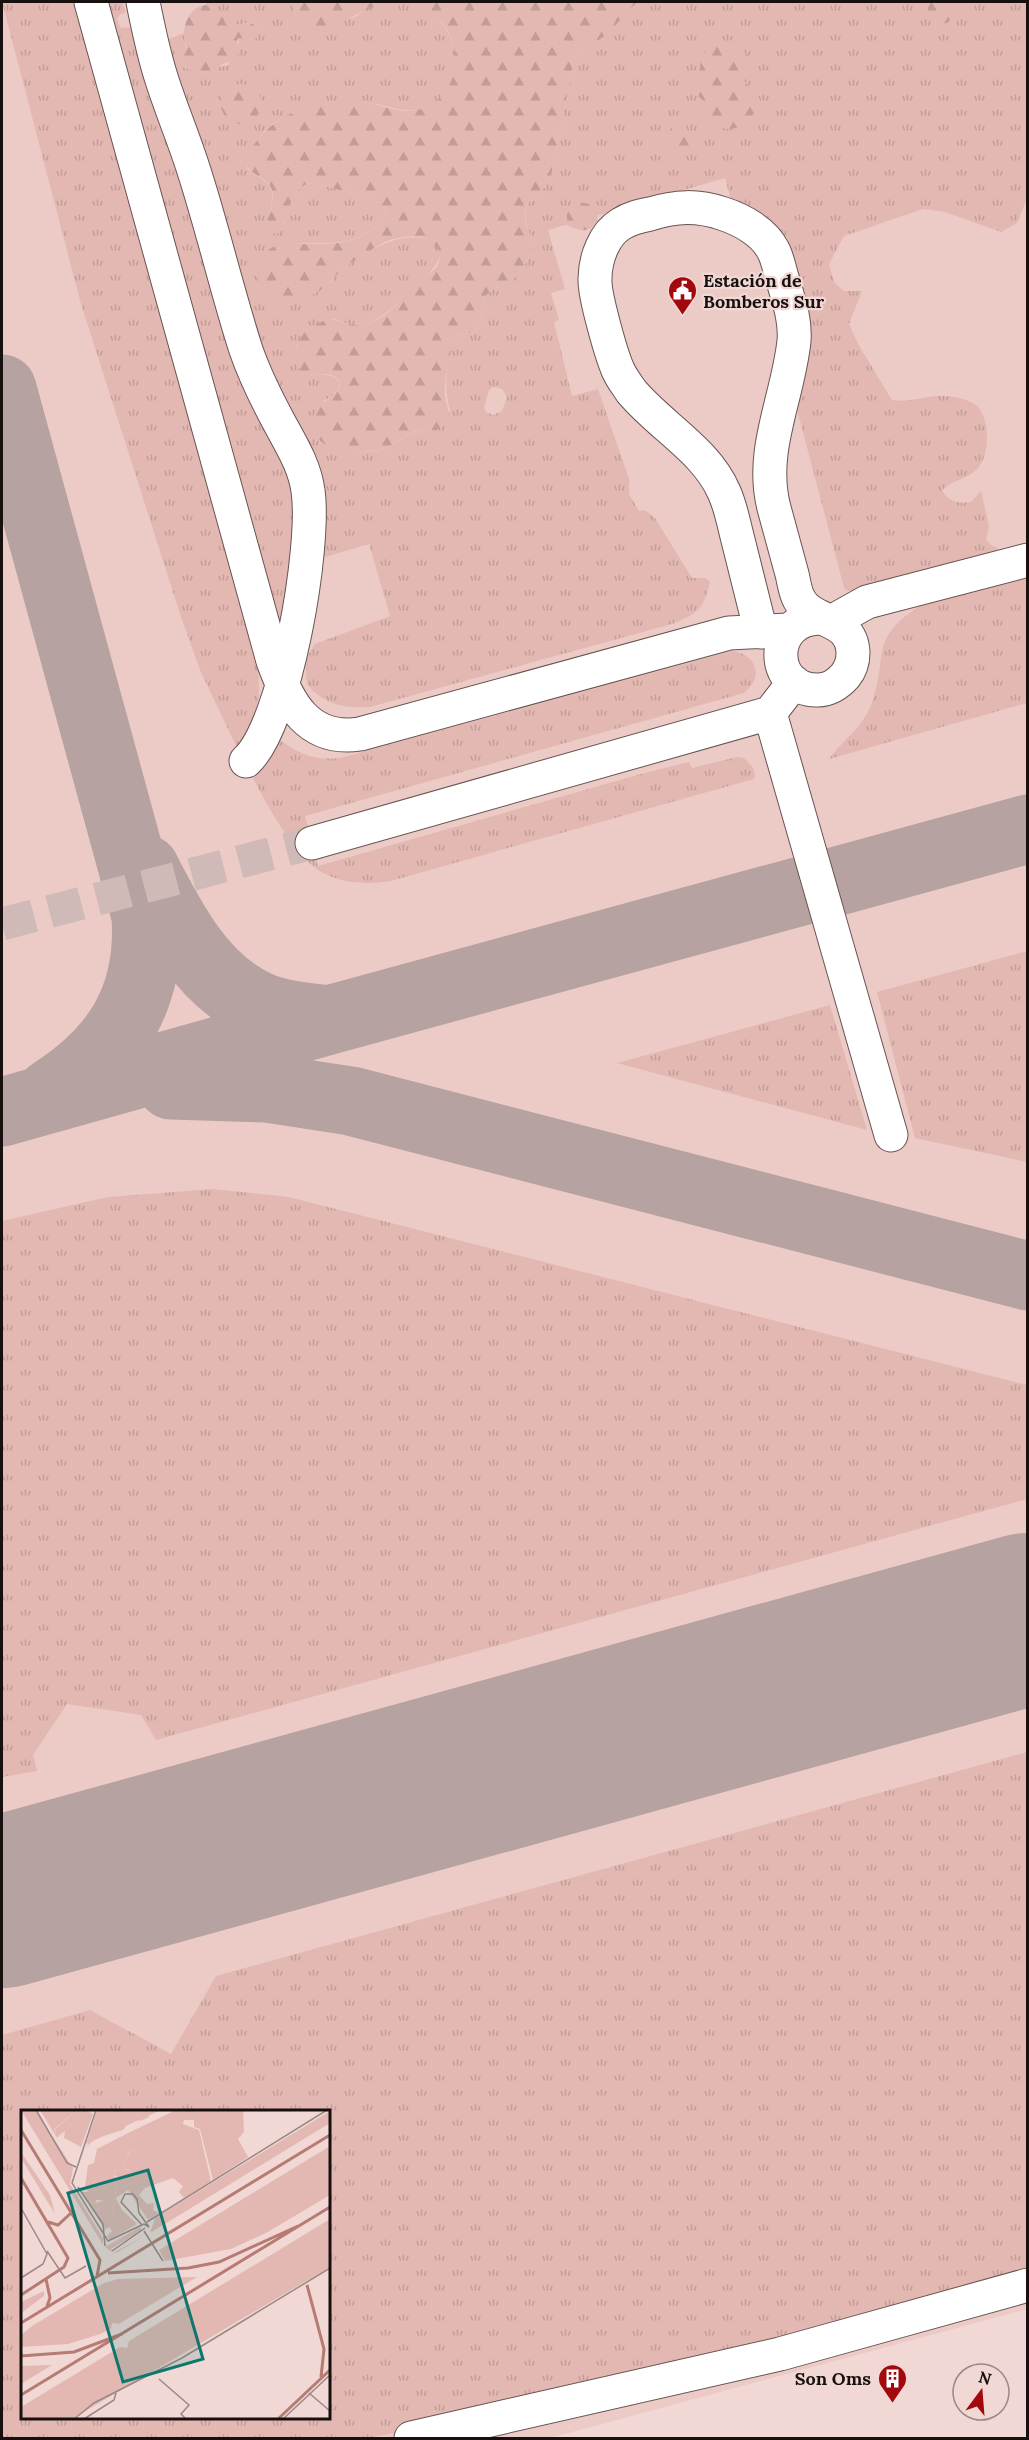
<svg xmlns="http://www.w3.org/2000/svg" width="1029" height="2440" viewBox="0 0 1029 2440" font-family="Lora,serif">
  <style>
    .built { fill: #eccbc6; fill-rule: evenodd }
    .grass { fill: url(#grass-tufts); fill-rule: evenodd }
    .forest { fill: url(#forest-firs) }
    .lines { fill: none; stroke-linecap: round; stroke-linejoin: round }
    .taxiway { stroke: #b6a2a0; stroke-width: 69 }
    .runway { stroke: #b6a2a0; stroke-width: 172 }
    .minor-tunnel { stroke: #d0bab7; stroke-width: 33; stroke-dasharray: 33 16; stroke-linecap: butt }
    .minor-casing { stroke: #685451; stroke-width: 35 }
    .minor { stroke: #fff; stroke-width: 33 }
    .labels { text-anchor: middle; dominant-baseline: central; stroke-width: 4.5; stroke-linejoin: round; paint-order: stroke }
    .poi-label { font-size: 18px; font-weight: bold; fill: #18100f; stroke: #f1d8d5; text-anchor: start }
    .inset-river { fill: none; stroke: #b77b73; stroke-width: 3 }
    .inset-road { fill: none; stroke: #9a8886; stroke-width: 1.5 }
    .view { fill: #0f766e; fill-opacity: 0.15; stroke: #0f766e; stroke-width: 3 }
    .inset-edge { fill: none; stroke: #18100f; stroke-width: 3 }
  </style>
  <defs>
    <pattern id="grass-tufts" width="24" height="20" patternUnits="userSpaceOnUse" patternTransform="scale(1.5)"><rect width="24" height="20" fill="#e3b8b2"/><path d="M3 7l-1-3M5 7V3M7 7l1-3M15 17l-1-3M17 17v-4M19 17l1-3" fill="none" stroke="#c29d98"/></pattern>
    <pattern id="forest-firs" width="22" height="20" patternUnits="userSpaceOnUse" patternTransform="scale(1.5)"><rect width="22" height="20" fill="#e3b8b2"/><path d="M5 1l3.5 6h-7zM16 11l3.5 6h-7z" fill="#c29d98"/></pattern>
  </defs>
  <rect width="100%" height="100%" fill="#f1d8d5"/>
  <!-- built -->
  <path class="built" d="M2,2H1027V2309L550,2438H2ZM22,2112H328V2418H22Z"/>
  <!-- grass -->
  <path class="grass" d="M2,2H78L257,656C259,685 265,727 236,746L200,670L180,614L81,304Z
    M108,2H122L126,12L121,14L117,19L121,28L140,26L301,503L281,639Z
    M207,2H292L295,13C306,14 345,21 353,18C360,15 366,9 373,6C383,1 398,0 409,2C451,9 474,73 438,101C412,120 393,105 368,103C355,102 340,107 327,108C303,112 273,114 259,139C254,148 251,159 247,168C253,175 261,177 267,183C277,192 270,209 267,221L284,224C289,207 293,184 314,183L376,200L382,204L386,210L380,225C371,230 361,237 351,240C322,248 268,233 258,268L330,283C351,258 393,231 426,239C434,240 439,246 440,254C441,269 381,321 365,325C355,328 344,322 334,319L297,344C295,361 298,365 311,376C336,370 353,385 324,401L319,442C339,449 362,456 383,449C400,443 411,427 430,431L450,410C444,393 444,347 460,335L475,332C487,318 478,309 485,297C490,288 503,286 512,280C519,275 528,262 530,253C536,235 519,221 528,204C533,195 544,190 550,181L574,60C579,49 582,45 594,41L638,2H1027L1028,196L1017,223L1001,232L945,212L923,209L844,236L829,264L834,282L844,291H862L849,324L858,344L892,400C910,403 925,395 942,396C952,396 971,399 978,407C990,421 990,454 978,468C968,479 955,479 942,490C949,502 958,504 971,502L981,491L989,526L986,539L991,545L1005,552L857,591H848L844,588L793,394L809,343L731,200L725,178L548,230L565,289L551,293L559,320L554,322L572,396L598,389L629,479V494L639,511L645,510L655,518L692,578H705L710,582C704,609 697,614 672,624L370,707C345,709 322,704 307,684L305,660L315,644L390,616L369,544L322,558L164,41L184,33L186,51L182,57L203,72L214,73L219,67L228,65L239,44L238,38L259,31L253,24L247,23L232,26L225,23L214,7L205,5ZM493,387L502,389L507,397L502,411L493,415L486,412L484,408L489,390Z
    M1027,575V703L829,759C843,740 862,728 871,705C890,655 866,639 923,604Z
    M732,651C756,654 765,677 744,693L305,816L318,866L637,775L689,762L692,768L737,757L744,758C750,764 757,769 754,779L391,881C367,885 340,884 318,870C292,852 266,803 251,775L276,738C300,753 311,761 340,758Z
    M1027,951V1162L915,1138L877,992Z
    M830,1005L867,1130L617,1063Z
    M212,1189L289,1197L1027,1385V1499L156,1740L141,1715L67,1704L33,1755L37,1771L2,1777V1221L108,1197Z
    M1027,1752V2276L443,2424L368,2438H2V2035L90,2010L171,2054L216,1976ZM22,2112H328V2418H22Z"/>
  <!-- forest -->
  <path class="forest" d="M292,2H386C359,10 303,53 292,2Z
    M409,2H638C625,12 616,27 603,37C589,48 582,41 574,60L550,181C543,192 530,196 526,208C520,224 537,237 530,253C527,262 520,274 512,280C503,286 490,288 485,297C478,309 487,318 475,332L459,335C449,344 444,382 445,396C447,407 453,416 443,426C435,434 422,428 413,432C403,436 395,444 385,448C363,457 299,451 314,415C320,402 331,399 339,389C340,384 340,380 335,377C327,371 316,377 308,375C288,369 295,342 306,331C312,326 320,323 327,319C340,319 354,329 367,324C387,318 405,296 419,281C424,277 429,274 434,270C447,255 436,241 420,237C409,235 391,238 381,244C367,252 351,262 339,273C332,279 327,286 319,291C303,301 273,310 262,288C258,280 257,271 260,262C267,239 294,245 311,244C324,244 340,244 352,240C362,237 371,230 380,225L386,210L382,204L375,200L314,183C289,184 291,213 280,230L277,234L271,233L266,226C268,215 275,201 272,190C266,170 226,177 260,137C286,106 328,101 366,103C381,104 395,112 411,111C449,107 464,68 450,35C442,17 427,8 409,2Z
    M928,2H967L957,4L956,15L947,23L941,24C929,20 927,14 928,2Z
    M205,5C218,7 223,10 225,23L231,26L247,23L253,24L259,31L255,40L238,38L237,42L241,48C234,67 232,58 220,66C218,67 217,71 214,73C210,75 186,69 181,67L179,63C181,59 185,54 186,50C187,45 184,40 184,35C184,21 191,7 205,5Z
    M720,42L743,51L752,59L749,72L740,78C749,83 749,92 758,96L760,100C750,129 732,137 704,120L705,102L699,97C698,79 697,46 720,42Z
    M221 104a20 20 0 1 1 40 0a20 20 0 1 1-40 0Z
    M672,126L682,129L690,148V154L681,159L674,155L672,149L665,151L660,147L661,135H668Z
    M575,201L598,206L597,222C589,234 578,231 567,225V210Z"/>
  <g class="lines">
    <!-- taxiway -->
    <path class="taxiway" d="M2,389L146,916C151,997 118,1050 51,1093
      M145,869C170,918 201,978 253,1003C276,1015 303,1017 329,1020
      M171,1085L266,1088L351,1101L1028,1276
      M2,1112L329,1020L1028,829
      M2,1890L155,1860"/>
    <!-- runway -->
    <path class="runway" d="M2,1902L1028,1619"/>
    <!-- minor-tunnel -->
    <path class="minor-tunnel" d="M2,924L312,843"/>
    <defs>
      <path id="minor" d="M91,2L273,661C288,703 308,742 360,734L729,633L789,630
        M143,2C148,27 153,52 161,77C171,109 184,139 194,171C213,230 227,291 246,350C255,376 267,400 280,424C292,446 305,467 308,491C316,545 286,725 246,761
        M833,621L867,602L1028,560
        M761,632C753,601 746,571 738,540C734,525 731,507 724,492C706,450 660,426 631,391C627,385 621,377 618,370C611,354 594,294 595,279C595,259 604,234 621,224C630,218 640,216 650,214C676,206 697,205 724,214C742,220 764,232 773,250C777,257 779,267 781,274C787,296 796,318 794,341C788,398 759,451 774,508C780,530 786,552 792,574C794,582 795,592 799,599C811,624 852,616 853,653C853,662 850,670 845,676C838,684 828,690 818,690C769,691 767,618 821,618
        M770,713L891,1135
        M312,843L770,713L794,682
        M411,2438L780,2354L1028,2285"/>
    </defs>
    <!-- minor casing -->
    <use href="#minor" class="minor-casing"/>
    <!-- minor -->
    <use href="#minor" class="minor"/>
  </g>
  <!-- icons -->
  <defs>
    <symbol id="civic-pin" viewBox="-11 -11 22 30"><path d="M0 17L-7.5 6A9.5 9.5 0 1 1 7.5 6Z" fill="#a2080d" stroke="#f1d8d5"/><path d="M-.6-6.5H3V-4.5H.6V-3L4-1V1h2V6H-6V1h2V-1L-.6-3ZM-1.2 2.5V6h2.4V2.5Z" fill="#fff"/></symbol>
    <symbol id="building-pin" viewBox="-11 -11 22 30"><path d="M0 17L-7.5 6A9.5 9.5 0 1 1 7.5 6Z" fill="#a2080d" stroke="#f1d8d5"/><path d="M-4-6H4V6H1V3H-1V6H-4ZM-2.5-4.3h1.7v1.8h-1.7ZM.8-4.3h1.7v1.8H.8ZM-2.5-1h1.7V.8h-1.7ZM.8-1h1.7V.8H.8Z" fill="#fff"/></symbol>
  </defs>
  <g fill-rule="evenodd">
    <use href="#civic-pin" x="666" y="274" width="33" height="45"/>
    <use href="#building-pin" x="876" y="2362" width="33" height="45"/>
  </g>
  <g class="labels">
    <!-- poi labels -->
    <g class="poi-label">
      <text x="703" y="280">Estación de<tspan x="703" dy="21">Bomberos Sur</tspan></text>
      <text x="871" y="2378" text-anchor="end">Son Oms</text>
    </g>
  </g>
  <!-- overview -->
  <g transform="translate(21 2110)">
    <rect width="309" height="309" fill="#f1d8d5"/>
    <path d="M0,0H14L52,58L49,74L82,128V135ZM19,0H56L33,19L36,27L45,22L36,28ZM76,0H140L65,34ZM155,0H222L223,22L217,29L227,47L192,70L179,19L173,17V10H163L162,14L178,20L190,71L163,88L158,82L162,76L152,68L124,78L118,85L126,94L133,93L132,100L138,103L127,110L107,80L95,88L101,100L116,114L89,130L86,126L91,121L88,117L84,120L61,82H67L64,76L83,75L84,81L70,90L73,94L82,90L75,95L77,99L87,92L79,105L81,108L91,106L97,67L92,65L96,58L109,60L102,55L110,40L102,34L108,30L105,24ZM309,1V13L129,123L134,108ZM309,36V85L245,123L210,139L144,151L138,140ZM0,42L29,85L34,104L0,48ZM309,109V157L51,309H0V297L99,237L106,238L108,231ZM119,117L121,120L90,139L92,143L123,126L97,142L92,143L84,137ZM176,167L98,214L91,213L90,219L79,224L47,234L0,237V225L11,216L83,173L97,169ZM23,181V186L0,203V192ZM31,255L0,274V256Z" fill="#e3b8b2"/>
    <path d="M65,0L72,4L60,37L43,28L44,21L35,27L34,19L55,1ZM78,0H127L128,7L119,11L106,1L110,10L102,20L75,28L65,37L72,26L70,21L75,19ZM105,24L108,30L103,35L110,39L102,55L110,59H95L92,66L97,68L91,106L82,110L78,103L87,92L75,100L74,96L82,90H75L74,95L70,90L84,78L79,74L64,76L67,55L73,53L76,39Z" fill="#e3b8b2"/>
    <path class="inset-river" d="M0,20L79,150L76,166M0,68L47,148L43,157L0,185M27,112L37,115L50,103M87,163L167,158L198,152L277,116M25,169L29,188L26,196M286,175L303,239L300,267M0,213L309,25M0,246L53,242L101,224M0,285L309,97M257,309L309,260"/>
    <path class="inset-road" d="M15,0L46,53L55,57M75,0L51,73L87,131L123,114M57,77L82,114L84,136M0,98L26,144L22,154L0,168M126,112L306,0M121,115L100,92L104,84H112L116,89L118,103L128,117L123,114M123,121L142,151M26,141L44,168L65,156M91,141L124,118M138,269L168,295L160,304L165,309M288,283L309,301M53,309L73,293L161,248L309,158M63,309L93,290L95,283M262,309L309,265"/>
    <path class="view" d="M127,60L182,249L102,272L47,83Z"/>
    <rect width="309" height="309" class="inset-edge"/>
  </g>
  <!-- border -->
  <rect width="1029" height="2440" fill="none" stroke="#18100f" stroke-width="6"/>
  <!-- north arrow -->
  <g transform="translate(981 2392) rotate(16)"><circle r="28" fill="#f1d8d5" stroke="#9a8886" stroke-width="1.5"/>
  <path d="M0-4.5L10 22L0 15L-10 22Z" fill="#a2080d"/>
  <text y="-9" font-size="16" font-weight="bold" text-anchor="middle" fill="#18100f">N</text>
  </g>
</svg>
